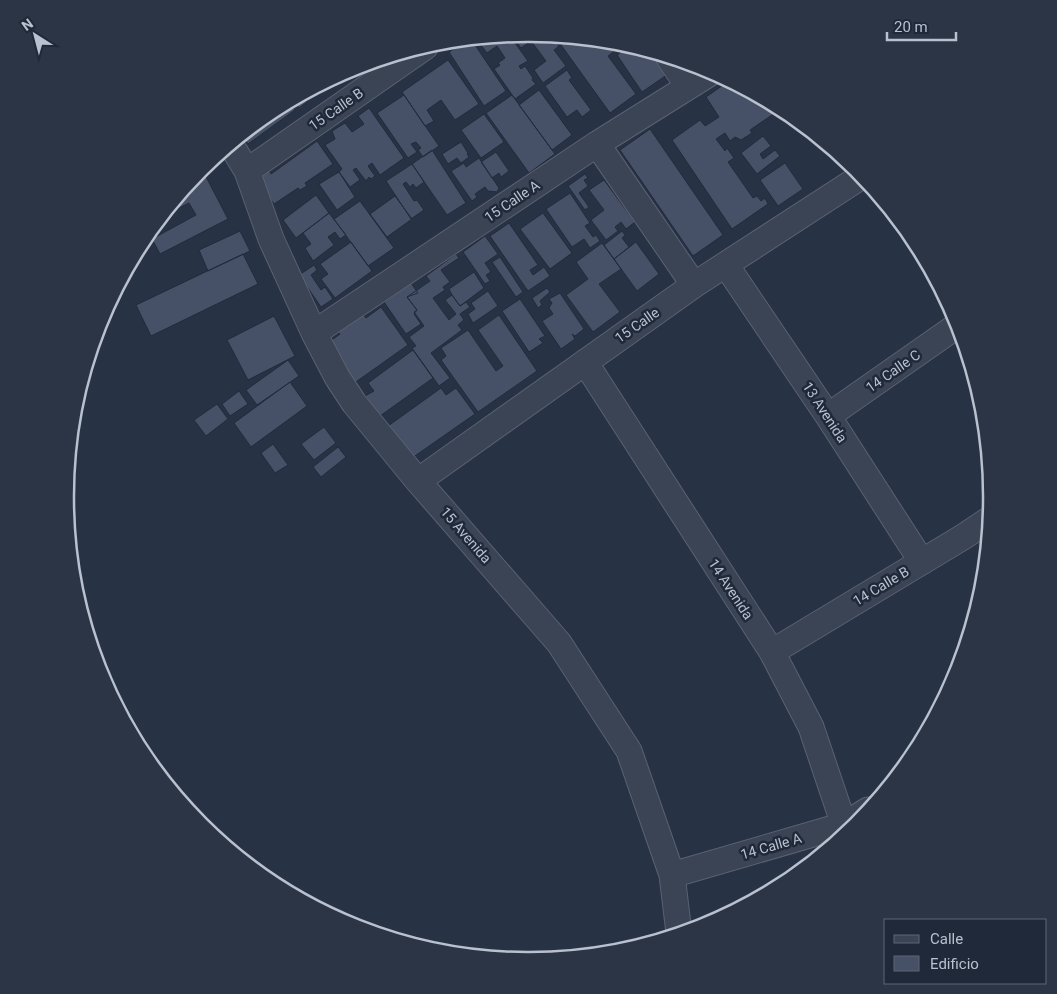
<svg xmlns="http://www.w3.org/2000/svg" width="1057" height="994" viewBox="0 0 1057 994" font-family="Roboto,sans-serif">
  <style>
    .building { fill: #465167; stroke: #222b3c }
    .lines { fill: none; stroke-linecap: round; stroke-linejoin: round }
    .minor-casing { stroke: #5a6272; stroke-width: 27 }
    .minor { stroke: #3b4454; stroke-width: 25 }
    .labels { text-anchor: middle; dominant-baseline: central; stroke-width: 5; stroke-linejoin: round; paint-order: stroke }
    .street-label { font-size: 14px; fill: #b9c0ce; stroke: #20293a }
    .rim { fill: none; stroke: #b9c0ce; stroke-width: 2.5 }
  </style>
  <rect width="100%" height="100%" fill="#273245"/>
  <!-- building -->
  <path class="building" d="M528,34L552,36L559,46L554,50L566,66L543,83L534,70L546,61L531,41L521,48L512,35Z
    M510,36L528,61L519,66L521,69L525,66L533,78L532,80L536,84L515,99L494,69L500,65L498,63L505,58L497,46L487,53L477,40Z
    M571,38L624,44L608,56L636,94L610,113L561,45Z
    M471,39L506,91L484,106L449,52L467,40Z
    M630,46L664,56L674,70L642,92L617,55Z
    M448,60L479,104L455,120L441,100L427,110L434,121L425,126L402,92Z
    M375,62L355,76L351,69Z
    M567,70L572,78L569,80L591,110L582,117L577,110L567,117L545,86Z
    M344,73L348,77L334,87L329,81Z
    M729,81L775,106L778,111L750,130L752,133L741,140L735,137L730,141L725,133L716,139L725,151L727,148L734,158L728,162L753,198L757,196L761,201L765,198L768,204L732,229L672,140L700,120L705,126L719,117L706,97Z
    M539,90L572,135L552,150L519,105Z
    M303,95L307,102L299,108L293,100Z
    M404,95L439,146L423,157L418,150L421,148L416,142L411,144L417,152L408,158L377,113Z
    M512,95L555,154L529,173L486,113Z
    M289,102L295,110L248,144L242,136L271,112Z
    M369,108L404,158L380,175L372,163L368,166L375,176L371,179L369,177L366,181L356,168L353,170L360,180L350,187L339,172L342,169L325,145L335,139L332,131L345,123L352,132L364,124L358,116Z
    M484,114L504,142L481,158L461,130Z
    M650,129L723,235L693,256L620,150Z
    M763,136L771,146L760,154L763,159L775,150L780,156L757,174L741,153Z
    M317,141L333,164L305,183L307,186L300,190L298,188L274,204L256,179L269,170L271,174Z
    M461,142L468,153L467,154L469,157L461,163L457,158L448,164L442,154Z
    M432,150L466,203L447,215L412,164Z
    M496,152L509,171L501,177L499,173L492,178L481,162Z
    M479,158L499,188L497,192L488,191L485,187L475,194L477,197L472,201L451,171L464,163L466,167Z
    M785,163L803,189L778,206L760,180Z
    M412,164L424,182L416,188L413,184L410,187L406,182L403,184L414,201L417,200L424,210L411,219L386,181Z
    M202,169L228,219L160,254L152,239L196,215L189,203L162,217Z
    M339,172L355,197L337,210L319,184Z
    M585,174L588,178L584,180L588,186L579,193L589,207L585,210L568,186Z
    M604,180L635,222L626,229L621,222L615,227L618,231L606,240L591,220L604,210L589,190Z
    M570,193L590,223L585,226L593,237L596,235L600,241L590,248L584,239L572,247L546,209Z
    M316,195L329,213L296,238L283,220Z
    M395,196L412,219L387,237L370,214Z
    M360,201L394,248L368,266L334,219Z
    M329,213L346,235L340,239L335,232L328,237L334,245L313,261L305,248L311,244L303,233Z
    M543,213L572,253L550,269L520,229Z
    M509,223L538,265L530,270L533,275L544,267L550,276L528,291L490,236Z
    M240,231L250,251L208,271L199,250Z
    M622,231L625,235L622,238L629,247L614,259L604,245Z
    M485,236L498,254L485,263L491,272L486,275L490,281L485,284L463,252Z
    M351,242L372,271L335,298L321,279L328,274L320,264Z
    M636,242L659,274L637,291L614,259Z
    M602,243L621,269L599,284L620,312L593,332L566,295L588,279L576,262Z
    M243,254L258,284L151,336L136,305Z
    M456,254L459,258L441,270L450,282L443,287L445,290L433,298L449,320L456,314L445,300L452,295L460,306L466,302L470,307L460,314L464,320L458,325L462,330L431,353L450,378L439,386L412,348L416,346L409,337L424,326L414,312L417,310L407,297L430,281L426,276Z
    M500,257L523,292L516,297L492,262Z
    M314,265L317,270L311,275L321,290L325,287L333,299L321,307L299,275Z
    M474,272L484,288L460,306L452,295L449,289Z
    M411,283L418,293L407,297L417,310L414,314L421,324L406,334L384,302Z
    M547,288L550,292L540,301L542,305L538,308L532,298Z
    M488,291L498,306L473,323L468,314L475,309L471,303Z
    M560,293L584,329L575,336L572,334L575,339L561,349L542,321L553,314L549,308L552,303L549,299Z
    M520,299L545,336L539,339L543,343L529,352L502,311Z
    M381,307L408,345L353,384L325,345L340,334L337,330L362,313L366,318Z
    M499,315L537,371L478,412L441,360L446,356L441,348L468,330L496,371L503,366L478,330Z
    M274,316L295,356L248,380L227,340Z
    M413,350L433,378L380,416L365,396L374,391L368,383Z
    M288,360L299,376L257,405L246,390Z
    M290,382L307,406L251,447L234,423Z
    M441,388L446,395L456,388L475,414L412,458L388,426Z
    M239,391L248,404L230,416L222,404Z
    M217,404L228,419L206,436L194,420Z
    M324,427L336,443L314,460L301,444Z
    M273,444L288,465L275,473L261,453Z
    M338,447L346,457L321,477L313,467Z"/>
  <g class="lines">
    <defs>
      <path id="minor" d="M669,58L688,86
        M597,144L694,285
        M231,145L247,171L271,239L314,333L337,377L354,403L418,481L559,643L629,751L672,875L679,933
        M247,171L425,47
        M726,265L828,416L922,562
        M314,333L597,144L712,72
        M585,362L772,652L811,727L844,825L845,833
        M828,416L958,325
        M418,481L694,285L862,176
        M772,652L963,537L990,519
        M672,875L844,825L868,810"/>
    </defs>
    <!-- minor casing -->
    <use href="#minor" class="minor-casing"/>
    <!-- minor -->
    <use href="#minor" class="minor"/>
  </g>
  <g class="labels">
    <!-- street labels -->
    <g class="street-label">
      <text transform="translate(336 109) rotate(-35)">15 Calle B</text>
      <text transform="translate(512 201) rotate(-34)">15 Calle A</text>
      <text transform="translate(637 325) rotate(-35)">15 Calle</text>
      <text transform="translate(893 371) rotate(-35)">14 Calle C</text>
      <text transform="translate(825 412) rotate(57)">13 Avenida</text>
      <text transform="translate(466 535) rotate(49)">15 Avenida</text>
      <text transform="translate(881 586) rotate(-31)">14 Calle B</text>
      <text transform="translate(731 589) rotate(57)">14 Avenida</text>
      <text transform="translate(771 846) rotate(-16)">14 Calle A</text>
    </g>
  </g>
  <!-- crop -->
  <path d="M0 0H1057V994H0ZM528 42H529A454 454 0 0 1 983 496V498A454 454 0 0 1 529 952H528A454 454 0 0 1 74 498V496A454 454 0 0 1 528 42Z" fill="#2c3546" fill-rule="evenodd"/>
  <path class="rim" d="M528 42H529A454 454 0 0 1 983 496V498A454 454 0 0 1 529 952H528A454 454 0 0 1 74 498V496A454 454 0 0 1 528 42Z"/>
  <!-- legend -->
  <rect x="884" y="919" width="162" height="65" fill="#20293a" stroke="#5d6575"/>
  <rect x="894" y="935" width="25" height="8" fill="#3b4454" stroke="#5d6575"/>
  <text x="930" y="944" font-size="15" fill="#b9c0ce">Calle</text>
  <rect x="894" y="956" width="25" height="15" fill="#465167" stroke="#5d6575"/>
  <text x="930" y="969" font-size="15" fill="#b9c0ce">Edificio</text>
  <!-- north arrow -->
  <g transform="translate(35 35) rotate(324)" stroke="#20293a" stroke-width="4" paint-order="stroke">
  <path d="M0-4L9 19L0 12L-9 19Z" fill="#b9c0ce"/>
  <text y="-8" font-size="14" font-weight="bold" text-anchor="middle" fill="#b9c0ce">N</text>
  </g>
  <!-- scale -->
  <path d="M887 32v8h69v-8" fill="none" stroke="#b9c0ce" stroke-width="2.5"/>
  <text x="894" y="32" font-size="15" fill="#b9c0ce" stroke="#20293a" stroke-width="4" paint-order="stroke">20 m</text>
</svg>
